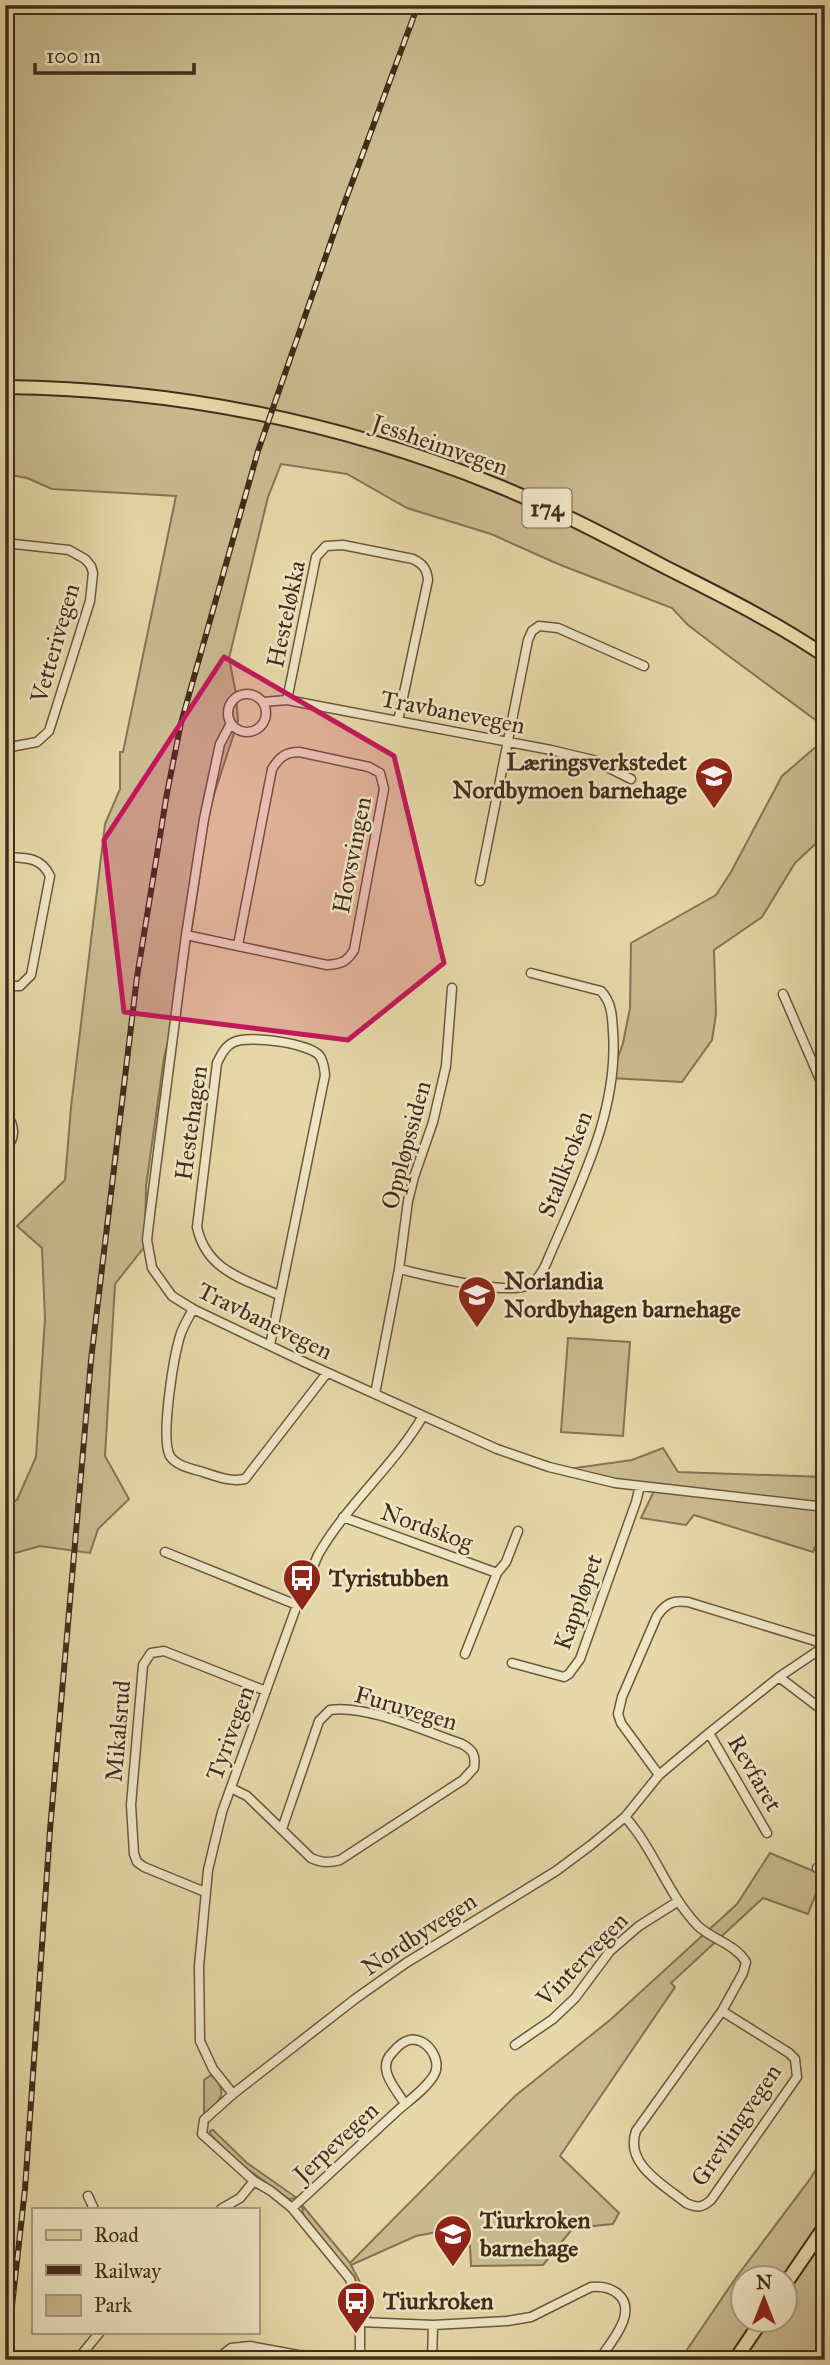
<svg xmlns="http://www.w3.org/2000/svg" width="830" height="2365" viewBox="0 0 830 2365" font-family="'IM FELL Great Primer',serif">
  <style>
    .green { fill: #cabb90; stroke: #867456; stroke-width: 2; fill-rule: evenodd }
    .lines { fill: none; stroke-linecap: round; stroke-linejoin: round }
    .minor-casing { stroke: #6b583e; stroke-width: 11 }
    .primary-casing { stroke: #422d1b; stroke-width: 16 }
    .minor { stroke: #efe6c6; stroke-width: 8 }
    .primary { stroke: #e6d8a8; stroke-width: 12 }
    .rail-casing { stroke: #422d1b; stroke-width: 6 }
    .rail { stroke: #efe6c6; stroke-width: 3.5; stroke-dasharray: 10; stroke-linecap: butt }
    .marked { fill: #c2185b; fill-opacity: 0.2; stroke: #c2185b; stroke-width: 5; stroke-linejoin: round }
    .labels { text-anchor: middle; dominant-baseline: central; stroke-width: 5; stroke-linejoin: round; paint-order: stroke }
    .shield { fill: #efe6c6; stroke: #76644e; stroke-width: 2 }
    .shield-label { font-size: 23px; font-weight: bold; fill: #422d1b }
    .street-label { font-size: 24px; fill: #422d1b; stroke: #efe6c6 }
    .poi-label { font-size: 24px; font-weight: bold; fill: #422d1b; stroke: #efe6c6; text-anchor: start }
  </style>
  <rect width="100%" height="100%" fill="#e6d8a8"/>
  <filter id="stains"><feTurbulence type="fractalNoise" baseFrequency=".00286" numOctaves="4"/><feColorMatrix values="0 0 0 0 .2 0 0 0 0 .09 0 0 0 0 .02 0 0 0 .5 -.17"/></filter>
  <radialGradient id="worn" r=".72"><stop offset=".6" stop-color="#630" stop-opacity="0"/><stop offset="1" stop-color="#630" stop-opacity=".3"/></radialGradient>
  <!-- green -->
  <path class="green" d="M5,5H825V727L726,654L688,625L672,608L558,564L491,534L407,508L347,474L281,464L268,497L229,658L236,694L238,721L210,807L185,974L164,1058L146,1186L145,1246L115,1284L105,1456L129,1499L98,1529L90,1553L40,1546L5,1556V1506L17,1500L36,1457L45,1318L42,1248L17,1226L65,1180L71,1107L105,824L120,789V752H123L176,496L52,489L27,478L5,474Z
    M825,739V835L795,863L762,917L714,950L716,1014L712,1040L682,1082L611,1078L623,1043L630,1008L631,943L716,895L731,872L782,776Z
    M568,1338L630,1342L623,1436L561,1432Z
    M663,1448L678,1472L825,1477V1523L813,1552L694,1515L686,1525L641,1518L654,1491L561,1470L632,1460Z
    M770,1853L823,1875L808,1914L763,1898L671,1983L675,1987L560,2156L619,2213L613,2224L573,2228L543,2265L471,2266L469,2226L416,2236L351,2265L365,2292L371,2319L365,2313L353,2278L303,2214L302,2205L350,2263L515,2096L610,2020L737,1904Z
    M211,2075C231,2092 219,2102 204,2116V2080Z
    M213,2130L247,2163L297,2198L289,2199L239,2163L210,2134V2131Z
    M825,2155V2360H680L735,2279L810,2179ZM742,2278H784V2320H742Z"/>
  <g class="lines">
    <defs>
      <path id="minor" d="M5,543L69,550L85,559L91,566L93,573L90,601L49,731L37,742L5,748
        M228 713a19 19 0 1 1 38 0a19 19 0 1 1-38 0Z
        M287,700L316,557L326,546L343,545L413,559C423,564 427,569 428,580L398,721
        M263,702L287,700L551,750L593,760L631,779
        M231,723L220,744L204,819L186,935L150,1214L147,1240L152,1268L172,1296L193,1309L304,1362L497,1449L549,1467L615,1483L825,1507
        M5,857C24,858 41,856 50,876L31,975L20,986H5
        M480,881L528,640L532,631L539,626L558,628L644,666
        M186,935L327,965C341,964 347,962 354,950L384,789L380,773L369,767L299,752C285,752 279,758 272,769L238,945
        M783,994L825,1091
        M5,1112C14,1124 17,1137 5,1149
        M399,1269C426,1275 506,1296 529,1285C538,1280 542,1272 546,1264C577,1190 619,1114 613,1031C612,1016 612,1003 601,991L531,973
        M193,1309C189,1317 184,1325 181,1333C174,1354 160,1438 170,1456C176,1466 193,1469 203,1472C218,1477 230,1482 245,1479L327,1373
        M270,1345L325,1075C324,1068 324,1061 319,1055C307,1043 249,1035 234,1042C225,1046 221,1055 217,1063L197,1227C206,1270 243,1279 279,1295
        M375,1394L399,1269L408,1201L414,1177L433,1122L446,1066L452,988
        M823,1507L825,1491
        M343,1517L497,1573
        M165,1552L297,1605
        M465,1654L497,1573L506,1562L518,1531
        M512,1663L564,1677L569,1674L580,1659L636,1502L640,1486
        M779,1677L825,1712
        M709,1733L767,1833
        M659,1775L621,1723L618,1714L622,1697L657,1616C666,1603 673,1600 688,1602L825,1644
        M231,1788L247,1796L311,1858C322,1863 328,1863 340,1860L463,1780L474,1768C476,1755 473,1750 462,1744C427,1732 365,1704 330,1710L319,1721L282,1829
        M625,1817C655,1850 667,1894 698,1926C713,1940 735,1944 746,1962L743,1973L722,2011L636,2131C624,2164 664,2185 686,2203C697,2208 702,2208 711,2200L797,2077L795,2059L789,2053L722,2011
        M817,1868L825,1871
        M205,1892L144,1867L137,1862L134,1854L131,1805L143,1665L151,1653L164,1651L266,1691
        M515,2045L553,2019L575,1998L610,1951L639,1926L677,1902
        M233,2094L213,2069L200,2041L199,1966L208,1870L222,1812L297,1605L318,1555C347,1504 393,1467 423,1416
        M88,2196L94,2209
        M292,2208L302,2199C333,2170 365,2141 396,2112C408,2101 426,2089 434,2075C443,2060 426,2036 409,2040C402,2042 396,2048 392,2053C376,2069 396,2089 405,2104
        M221,2209L240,2198L254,2181
        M360,2322L433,2325L507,2321L531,2317L591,2287C600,2286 610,2287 618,2294C639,2312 610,2343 599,2360
        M77,2360L100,2332
        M216,2360L231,2348L250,2346L298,2355L360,2359
        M360,2360V2311L350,2279L292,2208L271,2191L254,2181L202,2134L204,2120L233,2094L355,1999L406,1963L556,1871L591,1845L625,1817L659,1775L709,1733L779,1677L825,1646
        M432,2360L433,2325"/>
      <path id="primary" d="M5,387C173,389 340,422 496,485C553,508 608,537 663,566C718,594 774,621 825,656
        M784,2286L825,2226
        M735,2360L762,2320"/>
    </defs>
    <!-- minor casing -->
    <use href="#minor" class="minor-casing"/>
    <!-- primary casing -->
    <use href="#primary" class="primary-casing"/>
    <!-- minor -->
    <use href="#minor" class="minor"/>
    <!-- primary -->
    <use href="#primary" class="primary"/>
    <defs>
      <path id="rail" d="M6,2360L25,2189L50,1830L91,1360L137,977L167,793L181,723L258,451L343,207L418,5"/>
    </defs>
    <!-- rail casing -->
    <use href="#rail" class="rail-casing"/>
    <!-- rail -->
    <use href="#rail" class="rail"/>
  </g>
  <!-- marked area -->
  <path class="marked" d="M224,657L394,756L444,963L348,1040L124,1012L104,840Z"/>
  <!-- icons -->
  <defs>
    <symbol id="school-pin" viewBox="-11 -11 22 30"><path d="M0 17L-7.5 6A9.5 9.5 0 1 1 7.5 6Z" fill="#8f2418" stroke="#efe6c6"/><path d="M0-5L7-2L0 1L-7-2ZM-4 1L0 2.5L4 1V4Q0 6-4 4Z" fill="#fff"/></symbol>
    <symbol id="bus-pin" viewBox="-11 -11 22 30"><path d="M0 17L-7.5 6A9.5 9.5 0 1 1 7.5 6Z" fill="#8f2418" stroke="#efe6c6"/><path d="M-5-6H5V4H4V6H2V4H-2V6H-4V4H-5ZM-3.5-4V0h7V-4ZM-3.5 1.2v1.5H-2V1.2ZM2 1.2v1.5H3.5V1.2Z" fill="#fff"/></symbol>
  </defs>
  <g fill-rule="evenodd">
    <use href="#school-pin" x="692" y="754" width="44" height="60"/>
    <use href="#school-pin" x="455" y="1273" width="44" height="60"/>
    <use href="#bus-pin" x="280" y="1556" width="44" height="60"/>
    <use href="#school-pin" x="431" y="2212" width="44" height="60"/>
    <use href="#bus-pin" x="334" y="2279" width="44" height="60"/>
  </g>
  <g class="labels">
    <!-- shield labels -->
    <rect class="shield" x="522.5" y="488.5" width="49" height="39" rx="5"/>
    <g class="shield-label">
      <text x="547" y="508">174</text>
    </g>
    <!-- street labels -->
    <g class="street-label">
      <text transform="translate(440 445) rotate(19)">Jessheimvegen</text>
      <text transform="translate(286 614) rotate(-78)">Hesteløkka</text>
      <text transform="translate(55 643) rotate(-74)">Vetterivegen</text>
      <text transform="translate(453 712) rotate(11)">Travbanevegen</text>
      <text transform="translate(352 855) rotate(-79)">Hovsvingen</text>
      <text transform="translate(191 1123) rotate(-82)">Hestehagen</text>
      <text transform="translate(406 1145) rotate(-75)">Oppløpssiden</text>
      <text transform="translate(565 1164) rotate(-69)">Stallkroken</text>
      <text transform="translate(265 1321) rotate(26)">Travbanevegen</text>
      <text transform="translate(427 1527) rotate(20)">Nordskog</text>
      <text transform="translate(578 1602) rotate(-70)">Kappløpet</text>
      <text transform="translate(406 1708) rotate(16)">Furuvegen</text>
      <text transform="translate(118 1731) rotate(-85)">Mikalsrud</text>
      <text transform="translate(230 1733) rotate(-70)">Tyrivegen</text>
      <text transform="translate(755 1773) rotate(60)">Revfaret</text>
      <text transform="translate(419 1934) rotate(-33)">Nordbyvegen</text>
      <text transform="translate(582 1959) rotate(-46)">Vintervegen</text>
      <text transform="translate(736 2125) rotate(-56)">Grevlingvegen</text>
      <text transform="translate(336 2142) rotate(-43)">Jerpevegen</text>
    </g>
    <!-- poi labels -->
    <g class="poi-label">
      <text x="687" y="762" text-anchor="end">Læringsverkstedet<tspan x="687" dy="28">Nordbymoen barnehage</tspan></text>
      <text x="504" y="1281">Norlandia<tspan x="504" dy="28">Nordbyhagen barnehage</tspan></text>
      <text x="329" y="1578">Tyristubben</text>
      <text x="480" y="2220">Tiurkroken<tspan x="480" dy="28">barnehage</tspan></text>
      <text x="383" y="2301">Tiurkroken</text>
    </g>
  </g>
  <!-- margin -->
  <rect width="830" height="2365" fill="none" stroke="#e6d8a8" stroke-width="28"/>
  <rect x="7" y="7" width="816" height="2351" fill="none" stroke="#422d1b" stroke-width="3.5"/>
  <rect x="14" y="14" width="802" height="2337" fill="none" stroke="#422d1b" stroke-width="2"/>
  <!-- legend -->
  <rect x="32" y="2208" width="228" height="126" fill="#efe6c6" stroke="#aa9c82" stroke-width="2"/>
  <rect x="46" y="2230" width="35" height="10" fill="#e6d8a8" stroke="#aa9c82" stroke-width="2"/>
  <text x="94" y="2242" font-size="21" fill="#422d1b">Road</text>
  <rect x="46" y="2265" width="35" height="10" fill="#422d1b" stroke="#aa9c82" stroke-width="2"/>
  <text x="94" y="2278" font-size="21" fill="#422d1b">Railway</text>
  <rect x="46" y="2295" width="35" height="21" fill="#cabb90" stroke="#aa9c82" stroke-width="2"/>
  <text x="94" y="2312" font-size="21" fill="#422d1b">Park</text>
  <!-- north arrow -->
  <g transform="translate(764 2299)"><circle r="33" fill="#efe6c6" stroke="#aa9c82" stroke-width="2"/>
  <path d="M0-5L12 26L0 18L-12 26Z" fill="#8f2418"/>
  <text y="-10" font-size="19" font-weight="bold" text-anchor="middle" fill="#422d1b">N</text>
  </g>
  <!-- scale -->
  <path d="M35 63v10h159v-10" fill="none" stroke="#422d1b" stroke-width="3.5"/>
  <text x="46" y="63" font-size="21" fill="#422d1b" stroke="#efe6c6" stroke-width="5" paint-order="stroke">100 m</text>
  <rect width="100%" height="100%" filter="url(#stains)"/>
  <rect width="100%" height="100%" fill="url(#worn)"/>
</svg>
